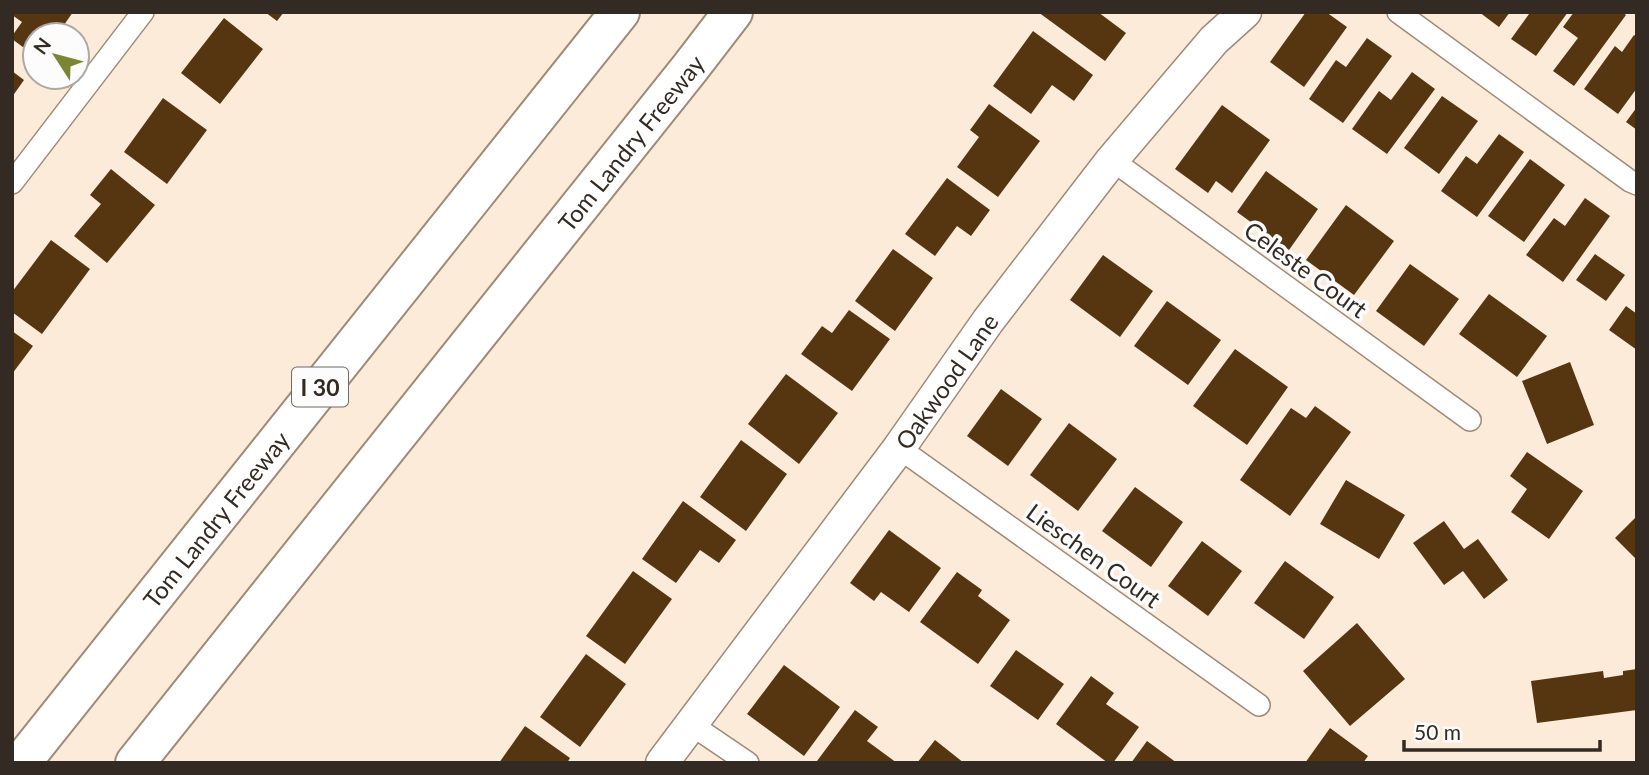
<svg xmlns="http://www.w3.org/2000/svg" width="1649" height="775" viewBox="0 0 1649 775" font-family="Lato,sans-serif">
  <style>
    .building { fill: #563611 }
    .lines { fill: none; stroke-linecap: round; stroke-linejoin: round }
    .street-casing { stroke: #9f8a77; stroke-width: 24 }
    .secondary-casing { stroke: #9f8a77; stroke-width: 35 }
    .highway-casing { stroke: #9f8a77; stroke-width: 42 }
    .street { stroke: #fff; stroke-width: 21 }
    .secondary { stroke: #fff; stroke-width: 32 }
    .highway { stroke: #fff; stroke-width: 38 }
    .labels { text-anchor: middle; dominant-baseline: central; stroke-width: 7; stroke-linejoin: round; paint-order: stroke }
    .shield { fill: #fcfcfc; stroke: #6f6a64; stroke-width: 2 }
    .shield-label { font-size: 23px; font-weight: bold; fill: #332b23 }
    .street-label { font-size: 24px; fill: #332b23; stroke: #fcfcfc }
  </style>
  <rect width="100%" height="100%" fill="#fdebda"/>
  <!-- building -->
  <path class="building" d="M12,12H73L57,35H35V56L12,39V36L22,22L12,15Z
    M265,12H284L277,21Z
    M1038,12H1098L1126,33L1105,61Z
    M1306,12H1326L1347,27L1304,87L1270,62Z
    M1479,12H1510L1499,27Z
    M1527,12H1568L1536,56L1511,39L1529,14Z
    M1574,12H1622L1626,15L1574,86L1553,71L1578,38L1563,27Z
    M224,18L263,49L220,104L181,73Z
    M1033,31L1093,75L1074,101L1052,85L1031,114L993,86Z
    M1634,35L1637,37V88L1618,114L1584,89L1615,46L1622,52Z
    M1367,38L1392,56L1343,123L1309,99L1336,60L1346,67Z
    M12,71L24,80L12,97Z
    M1412,72L1435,89L1387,154L1352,129L1379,91L1391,100Z
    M1442,96L1478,121L1439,174L1404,148Z
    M163,98L207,130L167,184L124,152Z
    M989,104L1040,141L998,197L957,167L979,137L970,130Z
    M1222,105L1270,140L1232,193L1216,181L1208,193L1175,169Z
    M1637,107V130L1626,122Z
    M1499,134L1524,152L1477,217L1441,191L1466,156L1477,164Z
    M1530,159L1565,185L1524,242L1488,216Z
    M111,169L155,205L107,263L74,236L101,204L90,195Z
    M1266,171L1318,209L1289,250L1237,212Z
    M947,178L990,210L971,236L957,226L935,256L905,234Z
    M1585,198L1610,216L1563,282L1526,255L1554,218L1565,226Z
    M1346,205L1394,241L1354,295L1306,260Z
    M51,240L90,269L42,334L12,312V292Z
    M893,249L933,278L895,331L855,301Z
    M1595,254L1625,275L1606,301L1576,280Z
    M1103,255L1153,291L1120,337L1070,300Z
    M1410,264L1459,299L1424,346L1376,311Z
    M1489,294L1547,336L1517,377L1459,334Z
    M1167,301L1221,340L1188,385L1134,346Z
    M1626,306L1637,314V350L1609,330Z
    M849,310L890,339L852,391L801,354L822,326L832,333Z
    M12,331L33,346L12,374Z
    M1235,349L1288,387L1247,445L1193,406Z
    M1570,362L1594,425L1547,444L1522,381Z
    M786,374L838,413L799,464L748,424Z
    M1001,389L1042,419L1008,466L967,436Z
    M1315,406L1351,432L1290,516L1240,480L1291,408L1306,418Z
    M1069,423L1117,459L1078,511L1030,475Z
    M741,440L787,474L746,531L700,497Z
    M1527,452L1583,491L1549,539L1511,512L1527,489L1510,476Z
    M1346,480L1405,515L1379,559L1320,524Z
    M1135,487L1183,522L1151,567L1102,531Z
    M683,501L736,540L719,563L700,550L676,583L642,559Z
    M1637,516V560L1615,538Z
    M1444,521L1464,549L1478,539L1508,580L1484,599L1463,571L1444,585L1413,543Z
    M889,530L941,568L909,612L881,592L874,601L850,583Z
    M1202,541L1242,571L1208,616L1168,586Z
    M1285,561L1334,597L1304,639L1254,603Z
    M633,571L672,599L625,664L586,636Z
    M957,572L982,590L978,596L1010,620L978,664L920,622Z
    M1357,623L1405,679L1350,726L1303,671Z
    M1016,650L1064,684L1038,720L990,686Z
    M586,654L626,684L580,747L540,717Z
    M784,665L840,707L804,756L747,714Z
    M1637,669V710L1537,723L1531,681L1603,671L1604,678L1623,675V671Z
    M1091,676L1114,693L1106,704L1139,727L1113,763H1108L1056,724Z
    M855,710L878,727L867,741L897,763H820L817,761Z
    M525,726L570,758L567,763H499Z
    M1330,728L1368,756L1363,763H1305Z
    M935,740L964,763H917Z
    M1147,741L1177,763H1131Z"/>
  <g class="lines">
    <defs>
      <path id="street" d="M1398,12L1630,181L1637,184
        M1112,160L1470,420
        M12,183L143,12
        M899,448L1259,705
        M692,725L748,763"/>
      <g id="secondary">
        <path id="s1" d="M662,763L899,448L988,321L1112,160L1214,40L1245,12"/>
      </g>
      <g id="highway">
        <path id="s2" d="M21,763L620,12"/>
        <path id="s3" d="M135,763L690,68L733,12"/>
      </g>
    </defs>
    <!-- street casing -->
    <use href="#street" class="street-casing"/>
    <!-- secondary casing -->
    <use href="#secondary" class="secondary-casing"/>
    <!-- highway casing -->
    <use href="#highway" class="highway-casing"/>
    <!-- street -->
    <use href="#street" class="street"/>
    <!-- secondary -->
    <use href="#secondary" class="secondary"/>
    <!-- highway -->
    <use href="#highway" class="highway"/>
  </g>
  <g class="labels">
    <!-- shield labels -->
    <rect class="shield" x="292" y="367.5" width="56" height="39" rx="5"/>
    <g class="shield-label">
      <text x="320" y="387">I 30</text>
    </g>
    <!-- street labels -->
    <g class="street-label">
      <text stroke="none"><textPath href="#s3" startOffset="794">Tom Landry Freeway</textPath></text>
      <text transform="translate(1306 269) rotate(36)">Celeste Court</text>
      <text stroke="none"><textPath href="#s1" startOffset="476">Oakwood Lane</textPath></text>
      <text stroke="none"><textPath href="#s2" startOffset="312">Tom Landry Freeway</textPath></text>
      <text transform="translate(1094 555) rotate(36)">Lieschen Court</text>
    </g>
  </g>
  <!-- border -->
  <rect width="1649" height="775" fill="none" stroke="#332b23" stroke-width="28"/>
  <!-- north arrow -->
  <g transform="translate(56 56) rotate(306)"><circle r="33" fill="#fcfcfc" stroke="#aca8a5" stroke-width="2"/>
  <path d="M0-5L12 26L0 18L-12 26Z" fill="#7a8633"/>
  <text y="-10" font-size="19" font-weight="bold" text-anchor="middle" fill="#332b23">N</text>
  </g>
  <!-- scale -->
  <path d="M1404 740v10h196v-10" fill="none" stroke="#332b23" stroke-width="3.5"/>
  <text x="1414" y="740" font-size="21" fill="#332b23" stroke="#fcfcfc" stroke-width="5" paint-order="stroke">50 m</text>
</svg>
